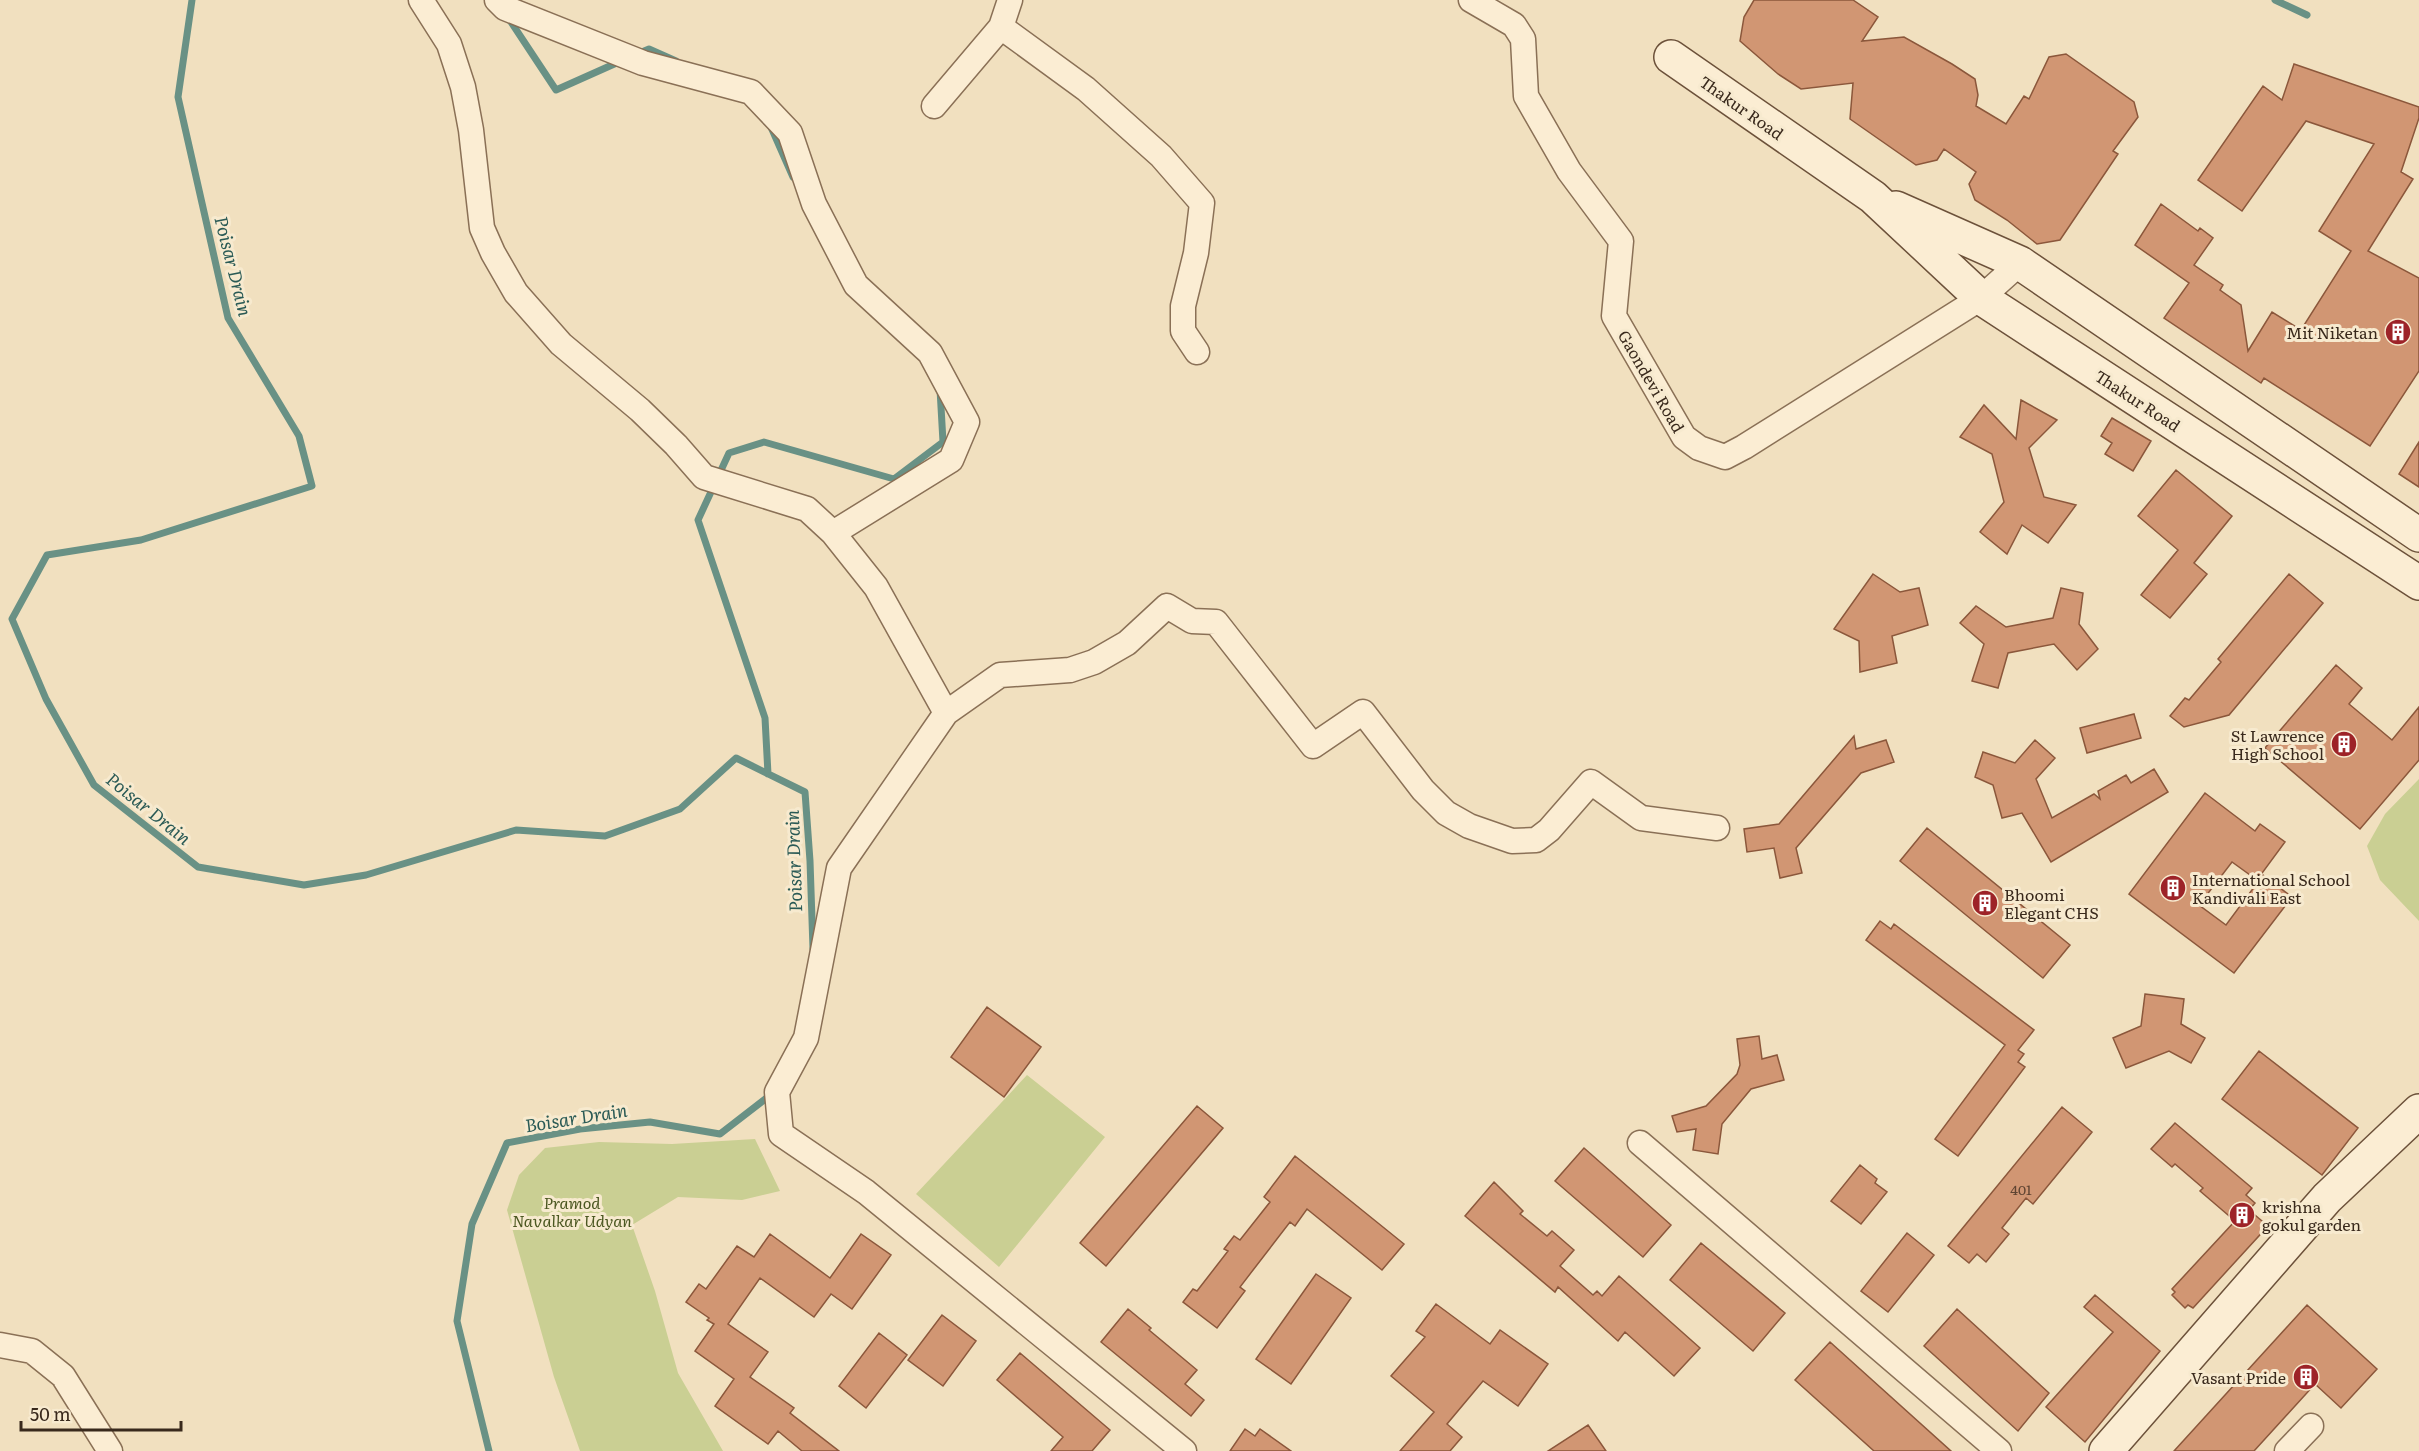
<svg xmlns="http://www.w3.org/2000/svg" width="2419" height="1451" viewBox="0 0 2419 1451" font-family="Literata,serif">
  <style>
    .green { fill: #cacf93 }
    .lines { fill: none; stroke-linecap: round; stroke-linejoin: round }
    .stream { stroke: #699185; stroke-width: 7 }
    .building { fill: #d19673; stroke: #8b573b; stroke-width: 1.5 }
    .street-casing { stroke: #8a7056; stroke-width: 27 }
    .secondary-casing { stroke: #6c513a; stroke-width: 36 }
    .street { stroke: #fbedd3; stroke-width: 24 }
    .secondary { stroke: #fbedd3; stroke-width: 33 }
    .labels { text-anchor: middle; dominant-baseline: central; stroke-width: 6; stroke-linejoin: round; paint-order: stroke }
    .number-label { font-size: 14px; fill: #5f4432 }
    .street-label { font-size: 16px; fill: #39291c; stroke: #f7eacf }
    .poi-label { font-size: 16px; fill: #39291c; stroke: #f7eacf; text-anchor: end }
    .park-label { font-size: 16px; font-style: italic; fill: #4b5721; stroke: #f7eacf }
    .water-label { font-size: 18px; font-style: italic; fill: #2a5a55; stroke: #f7eacf }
  </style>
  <rect width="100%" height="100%" fill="#f1e0bf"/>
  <!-- green -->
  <path class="green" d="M2419,779V921L2380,880L2367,846L2385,814Z
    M1027,1075L1105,1137L999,1267L916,1194Z
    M755,1139L780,1191L742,1200L678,1197L632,1225L655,1291L678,1373L723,1451H580L554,1377L507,1210L519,1175L545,1148L599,1142L672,1144Z"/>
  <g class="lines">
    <!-- stream -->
    <path class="stream" d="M192,0L178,97L228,318L299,436L312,486L141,540L47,555L12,619L46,699L94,785L198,867L304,885L366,875L516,830L605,836L680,809L736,758L805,792L810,861L813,949
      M2275,0L2307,15
      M507,16L556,90L621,61
      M637,54L649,49L676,61
      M771,127L793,177
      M768,774L765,718L698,520L729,453L764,442L894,479L943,442L940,389
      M489,1451L457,1321L472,1224L507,1143L580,1129L650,1122L720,1134L773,1093"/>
  </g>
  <!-- building -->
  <path class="building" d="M1754,0H1853L1878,17L1862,41L1904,37L1952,64L1975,79L1978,95L1976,106L2006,124L2024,96L2029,99L2049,57L2066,54L2134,102L2138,117L2113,151L2118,154L2060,240L2037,244L2007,220L1975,200L1969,184L1976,172L1944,149L1937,160L1916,165L1850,119L1853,83L1801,89L1778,74L1740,41L1744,17Z
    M2294,64L2419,107V118L2401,172L2413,179L2368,251L2419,278V371L2370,446L2264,378L2261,383L2164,318L2189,283L2135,245L2161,204L2198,231L2200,228L2213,238L2194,265L2223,285L2220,290L2241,305L2248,351L2272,312L2301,330L2351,251L2319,231L2374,144L2306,121L2242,211L2198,180L2263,86L2282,100Z
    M2021,400L2057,420L2029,448L2044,497L2076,505L2048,543L2022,525L2007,554L1980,532L2004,502L1992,454L1960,437L1984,405L2016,439Z
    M2112,418L2151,441L2133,471L2105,454L2112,443L2101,436Z
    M2419,442V487L2399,474Z
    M2176,470L2232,516L2194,563L2207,574L2170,618L2141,595L2178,550L2138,516Z
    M1873,574L1900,592L1919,588L1928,625L1892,636L1897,663L1860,672L1859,641L1834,629Z
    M2289,574L2323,603L2229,715L2184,727L2170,716L2185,698L2189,700L2221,662L2218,659Z
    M2061,588L2083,593L2079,624L2098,649L2077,670L2054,644L2008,653L1998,688L1972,681L1984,644L1960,623L1976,606L2006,627L2053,618Z
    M2336,665L2362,688L2349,704L2392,740L2419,707V760L2360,829L2265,748Z
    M2134,714L2141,738L2087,753L2080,728Z
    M1854,736L1856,749L1886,740L1894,762L1861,773L1796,848L1802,873L1780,878L1774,848L1747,852L1744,829L1779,824Z
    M2035,740L2055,758L2036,779L2052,818L2094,794L2100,799L2098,791L2126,775L2131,783L2154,769L2168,792L2051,862L2022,813L2002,818L1993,785L1975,777L1983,752L2015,763Z
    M2205,793L2255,831L2260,824L2285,842L2257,880L2232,862L2199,905L2226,925L2263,875L2292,897L2234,973L2129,894Z
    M1927,828L2070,945L2043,978L1900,861Z
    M1880,921L1891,929L1894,924L2034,1030L2018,1050L2024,1054L2018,1062L2025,1067L1958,1156L1935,1139L2005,1045L1866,940Z
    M2145,994L2184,999L2181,1024L2205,1038L2191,1063L2169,1051L2126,1068L2113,1038L2141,1026Z
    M987,1007L1041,1047L1004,1097L951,1057Z
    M1759,1036L1762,1059L1777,1055L1784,1080L1751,1089L1722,1124L1718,1154L1693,1150L1696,1129L1677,1132L1672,1116L1706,1106L1737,1074L1740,1065L1737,1039Z
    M2259,1051L2358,1128L2322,1175L2222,1099Z
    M1197,1106L1223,1128L1106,1266L1080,1243Z
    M2062,1107L2092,1132L2033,1204L2026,1198L2002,1228L2009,1234L1986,1262L1977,1254L1969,1263L1948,1246Z
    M2175,1123L2252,1188L2246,1195L2255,1203L2249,1210L2268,1226L2193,1308L2188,1305L2185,1308L2172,1295L2175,1292L2172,1289L2235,1221L2200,1191L2203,1188L2175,1164L2172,1167L2151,1149Z
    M1584,1148L1671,1225L1643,1257L1555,1181Z
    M1295,1156L1404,1244L1382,1270L1307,1209L1295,1226L1290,1222L1240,1287L1245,1291L1217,1328L1183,1302L1193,1289L1197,1291L1228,1251L1224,1249L1234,1236L1240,1240L1270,1202L1264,1197Z
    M1860,1165L1877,1179L1875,1183L1887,1192L1861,1224L1831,1201Z
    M1494,1182L1523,1211L1520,1214L1547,1236L1552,1231L1574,1250L1560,1266L1593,1295L1597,1291L1602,1296L1619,1276L1700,1348L1674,1376L1625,1332L1618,1341L1558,1287L1555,1292L1465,1216Z
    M1907,1233L1934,1255L1888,1312L1861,1291Z
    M770,1234L830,1278L861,1234L891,1255L852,1309L831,1294L814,1317L760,1278L728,1324L768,1352L750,1377L794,1408L790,1413L839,1451H802L778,1431L768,1444L715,1406L734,1379L695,1351L714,1324L707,1320L709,1318L686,1302L699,1284L706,1289L737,1246L754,1257Z
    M1701,1243L1785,1313L1753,1351L1670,1280Z
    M1316,1274L1351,1298L1291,1384L1256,1359Z
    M2095,1295L2160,1351L2085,1442L2046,1407L2113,1332L2084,1307Z
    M1436,1304L1490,1344L1500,1330L1548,1364L1518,1406L1483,1381L1447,1424L1462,1437L1450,1451H1400L1434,1412L1391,1376L1425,1337L1416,1331Z
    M2307,1305L2377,1369L2341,1408L2315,1384L2254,1451H2174Z
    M1128,1309L1151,1328L1149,1330L1197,1370L1185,1384L1204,1400L1191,1416L1101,1342Z
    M1957,1309L2049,1393L2018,1431L1924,1346Z
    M942,1315L976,1341L943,1386L908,1360Z
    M879,1333L907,1355L866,1408L839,1386Z
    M1830,1342L1951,1451H1874L1795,1380Z
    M1020,1353L1110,1430L1092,1451H1051L1063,1437L997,1380Z
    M1588,1425L1606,1451H1548Z
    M1245,1429L1255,1436L1260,1429L1291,1451H1230Z"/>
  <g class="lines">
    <defs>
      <path id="street" d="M421,0L449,44L463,87L471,130L482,228L493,253L516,293L561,344L640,410L676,445L704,477L807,509L833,533L876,587L946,713
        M497,0L505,8L643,63L751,92L790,133L814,204L856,285L930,353L967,422L951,460L833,533
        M1471,0L1514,25L1523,39L1526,96L1569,171L1621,241L1614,316L1684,437L1699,448L1725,457L1744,447L1981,298L2020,263
        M1001,27L1086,89L1161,156L1202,203L1196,253L1183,306V331L1197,352
        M934,106L1001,27L1010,0
        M1640,1143L1999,1451
        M0,1345L32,1351L63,1376L110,1451
        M1184,1451L866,1192L781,1134L777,1092L806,1038L839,868L946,713L1000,675L1070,670L1094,662L1127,643L1167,606L1192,621L1216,622L1313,746L1363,712L1423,790L1446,813L1469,826L1512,841L1536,840L1549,830L1591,782L1641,818L1717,828
        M2287,1451L2311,1426"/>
      <path id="secondary" d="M1671,57L1873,197L1981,298L2419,583
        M1896,208L2020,263L2419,535
        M2106,1451L2327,1198L2419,1111"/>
    </defs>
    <!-- street casing -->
    <use href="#street" class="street-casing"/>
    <!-- secondary casing -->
    <use href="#secondary" class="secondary-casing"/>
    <!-- street -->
    <use href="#street" class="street"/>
    <!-- secondary -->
    <use href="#secondary" class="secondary"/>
  </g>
  <!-- icons -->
  <defs>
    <symbol id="building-disc" viewBox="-11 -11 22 22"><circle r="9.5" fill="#9d2328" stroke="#f7eacf"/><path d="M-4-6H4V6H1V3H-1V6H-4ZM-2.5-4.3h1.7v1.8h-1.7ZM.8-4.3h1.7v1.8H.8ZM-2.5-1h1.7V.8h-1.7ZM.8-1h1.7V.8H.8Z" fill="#fff"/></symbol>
  </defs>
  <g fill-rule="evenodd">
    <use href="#building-disc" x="2383" y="317" width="30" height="30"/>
    <use href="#building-disc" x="2329" y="729" width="30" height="30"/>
    <use href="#building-disc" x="2158" y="873" width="30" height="30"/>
    <use href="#building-disc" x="1970" y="888" width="30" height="30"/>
    <use href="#building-disc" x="2227" y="1200" width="30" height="30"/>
    <use href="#building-disc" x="2291" y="1362" width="30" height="30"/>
  </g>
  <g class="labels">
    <!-- number labels -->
    <g class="number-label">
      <text x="2021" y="1189">401</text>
    </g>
    <!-- street labels -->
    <g class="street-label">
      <text transform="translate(1742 107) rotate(35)">Thakur Road</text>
      <text transform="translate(1652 381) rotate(60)">Gaondevi Road</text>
      <text transform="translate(2138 400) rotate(33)">Thakur Road</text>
    </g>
    <!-- poi labels -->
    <g class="poi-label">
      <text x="2378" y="332">Mit Niketan</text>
      <text x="2324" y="735">St Lawrence<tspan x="2324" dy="18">High School</tspan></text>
      <text x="2192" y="879" text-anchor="start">International School<tspan x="2192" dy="18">Kandivali East</tspan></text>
      <text x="2004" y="894" text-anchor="start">Bhoomi<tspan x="2004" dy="18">Elegant CHS</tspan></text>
      <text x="2262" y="1206" text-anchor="start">krishna<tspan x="2262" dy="18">gokul garden</tspan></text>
      <text x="2286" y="1377">Vasant Pride</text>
    </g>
    <!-- park labels -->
    <g class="park-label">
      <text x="572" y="1202">Pramod<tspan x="572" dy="18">Navalkar Udyan</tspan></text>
    </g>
    <!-- water labels -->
    <g class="water-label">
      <text transform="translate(234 266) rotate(76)">Poisar Drain</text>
      <text transform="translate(149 808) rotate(39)">Poisar Drain</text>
      <text transform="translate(793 861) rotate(-92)">Poisar Drain</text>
      <text transform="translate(576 1117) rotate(-9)">Boisar Drain</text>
    </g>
  </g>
  <!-- scale -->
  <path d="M21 1421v9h160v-9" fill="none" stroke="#39291c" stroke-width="3"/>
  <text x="30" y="1421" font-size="18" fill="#39291c" stroke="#f7eacf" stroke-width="4.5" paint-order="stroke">50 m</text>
</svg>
